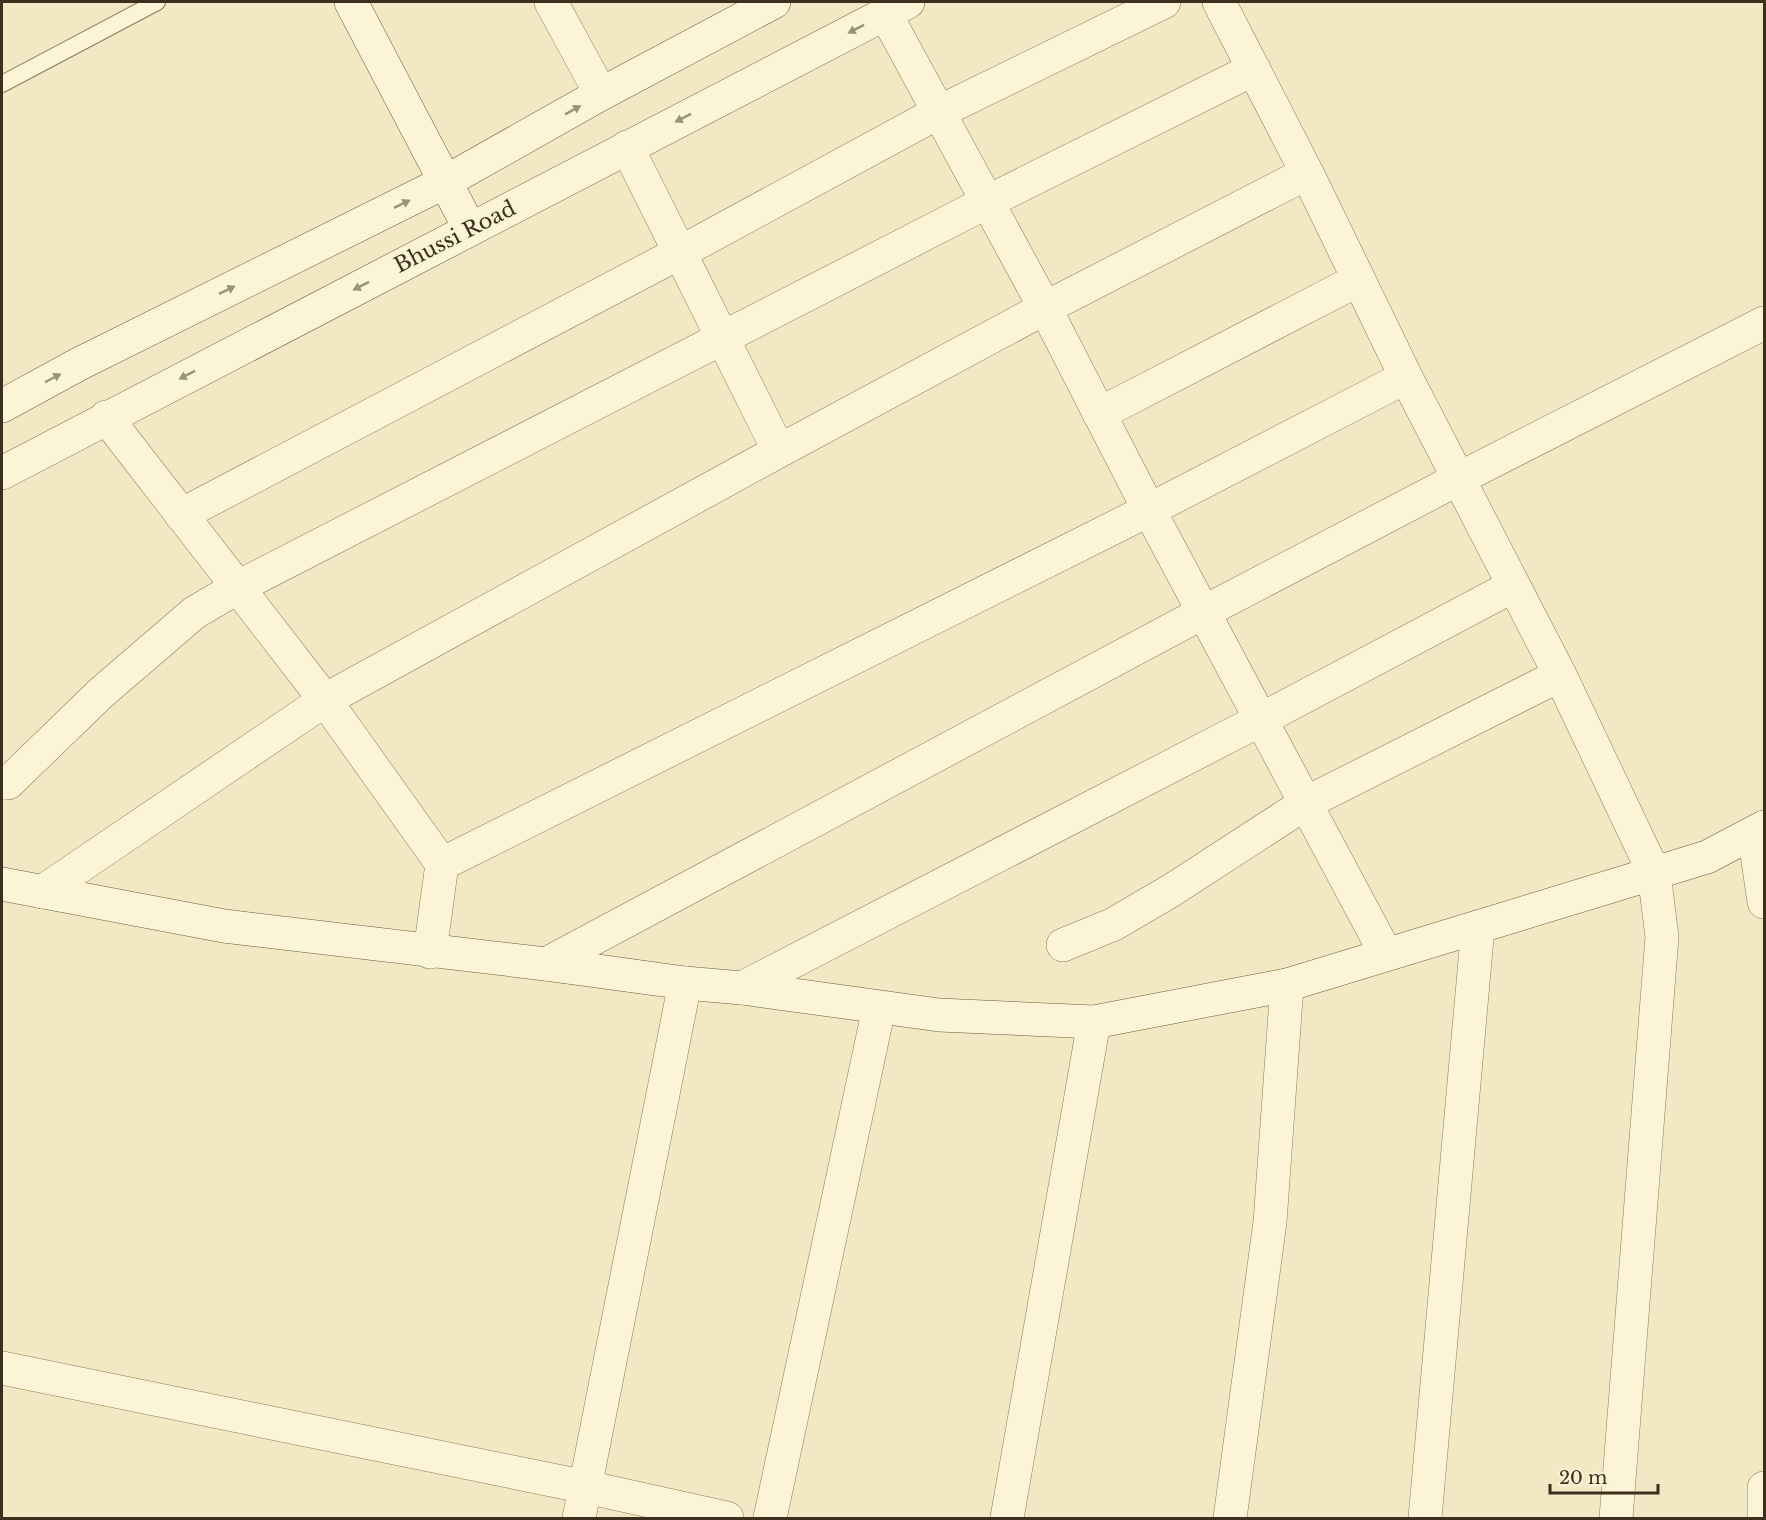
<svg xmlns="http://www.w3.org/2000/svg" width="1766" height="1520" viewBox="0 0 1766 1520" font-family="'Libre Baskerville',serif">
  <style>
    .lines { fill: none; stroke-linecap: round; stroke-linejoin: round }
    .lane-casing { stroke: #8e7958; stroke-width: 18 }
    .street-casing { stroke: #8e7958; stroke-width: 34 }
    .secondary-casing { stroke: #6f5a3b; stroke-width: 34 }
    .lane { stroke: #fbf4d7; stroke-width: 16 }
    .street { stroke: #fbf4d7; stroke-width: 33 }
    .secondary { stroke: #fbf4d7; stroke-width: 33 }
    .oneway { fill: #9c927a }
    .labels { text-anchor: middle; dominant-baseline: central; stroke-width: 5; stroke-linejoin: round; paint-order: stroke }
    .street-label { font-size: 21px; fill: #3c2f1d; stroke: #f8f1d3 }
  </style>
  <rect width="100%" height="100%" fill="#f2e8c3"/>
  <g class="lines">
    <defs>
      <path id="lane" d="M2,84L157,2"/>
      <path id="street" d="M551,2L601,94
        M1219,2L1307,173L1406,377L1560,675L1654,873L1662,937L1616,1518
        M885,13L1045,308L1149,510L1386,954
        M627,147L779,451
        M1099,414L1358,280
        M106,417L325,700L442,864L430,952
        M181,515L679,253L939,112L1164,2
        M8,783L101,693L194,613L238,587L987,202L1254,69
        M1754,833L1764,902
        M442,864L1149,510L1406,377
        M42,892L325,700L779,451L1045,308L1307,173
        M1063,945L1114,924L1172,890L1306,803L1560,675
        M546,964L1204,612L1458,479L1764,323
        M742,988L1262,719L1513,586
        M2,1368L586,1487L727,1518
        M579,1518L685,983
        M770,1518L879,1008
        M1007,1518L1094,1022
        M1230,1518L1270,1222L1287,985
        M1425,1518L1478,927
        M1764,1518V1488"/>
      <path id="secondary" d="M351,2L470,229
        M2,406L79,364L445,182L601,94L774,2
        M2,473L908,2
        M2,884L224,926L546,964L685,983L742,988L939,1015L1094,1022L1287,985L1707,857L1764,827"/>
    </defs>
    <!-- lane casing -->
    <use href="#lane" class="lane-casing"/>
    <!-- street casing -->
    <use href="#street" class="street-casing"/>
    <!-- secondary casing -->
    <use href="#secondary" class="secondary-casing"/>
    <!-- lane -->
    <use href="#lane" class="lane"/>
    <!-- street -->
    <use href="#street" class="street"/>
    <!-- secondary -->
    <use href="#secondary" class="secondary"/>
  </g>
  <!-- one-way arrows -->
  <defs><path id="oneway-solid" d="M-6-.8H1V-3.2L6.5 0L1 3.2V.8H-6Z" transform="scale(1.5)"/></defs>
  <g class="oneway">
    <use href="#oneway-solid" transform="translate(856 29) rotate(153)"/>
    <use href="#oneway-solid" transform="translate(573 110) rotate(-29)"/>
    <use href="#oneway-solid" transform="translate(683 118) rotate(153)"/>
    <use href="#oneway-solid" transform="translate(402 204) rotate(-26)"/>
    <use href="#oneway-solid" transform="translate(361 286) rotate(153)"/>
    <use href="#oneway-solid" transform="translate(227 290) rotate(-26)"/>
    <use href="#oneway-solid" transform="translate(187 375) rotate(153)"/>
    <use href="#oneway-solid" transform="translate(53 378) rotate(-28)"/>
  </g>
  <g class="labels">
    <!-- street labels -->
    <g class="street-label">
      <text transform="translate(455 237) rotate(-27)">Bhussi Road</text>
    </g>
  </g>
  <!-- border -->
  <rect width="1766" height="1520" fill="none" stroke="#3c2f1d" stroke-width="6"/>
  <!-- scale -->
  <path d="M1550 1484v9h108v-9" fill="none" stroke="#3c2f1d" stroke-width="3"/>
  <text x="1559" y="1484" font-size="18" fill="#3c2f1d" stroke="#f8f1d3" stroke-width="4.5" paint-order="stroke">20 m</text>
</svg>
